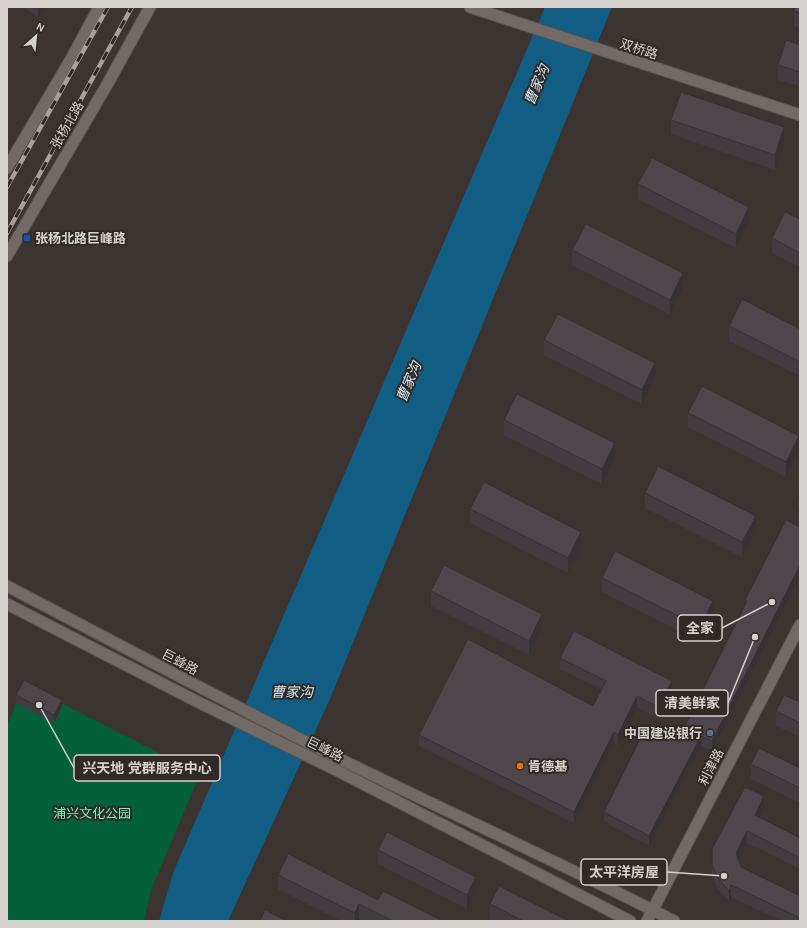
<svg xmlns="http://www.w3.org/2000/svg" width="807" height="928" viewBox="0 0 807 928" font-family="Karla,'Noto Sans SC',sans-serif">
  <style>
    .green { fill: #03603b }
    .water { fill: #115d84 }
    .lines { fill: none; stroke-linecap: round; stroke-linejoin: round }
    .minor-casing { stroke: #58524f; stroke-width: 13 }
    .tertiary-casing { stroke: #58524f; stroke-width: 13 }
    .secondary-casing { stroke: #58524f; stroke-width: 13 }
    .minor { stroke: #716a66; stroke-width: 11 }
    .tertiary { stroke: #716a66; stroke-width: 11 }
    .secondary { stroke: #716a66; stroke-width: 11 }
    .rail-casing { stroke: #a6a19d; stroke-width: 4.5 }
    .rail { stroke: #302a26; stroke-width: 3; stroke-dasharray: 9; stroke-linecap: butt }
    .wall { fill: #423c40 }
    .shaded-wall { fill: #363134 }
    .building { fill: #4d464a; stroke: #363134 }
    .transit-dot { fill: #1a4fb4; stroke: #302a26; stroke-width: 1.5 }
    .service-dot { fill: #5c6f8a; stroke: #302a26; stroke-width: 1.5 }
    .food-dot { fill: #e8710a; stroke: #302a26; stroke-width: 1.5 }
    .labels { text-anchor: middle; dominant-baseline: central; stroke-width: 4; stroke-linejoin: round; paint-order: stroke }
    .street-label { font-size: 13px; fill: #d5d1ce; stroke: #302a26 }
    .poi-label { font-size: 13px; font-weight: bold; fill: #d5d1ce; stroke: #302a26; text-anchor: start }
    .park-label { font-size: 13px; fill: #77f5b3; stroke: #302a26 }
    .water-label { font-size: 14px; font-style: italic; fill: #d2e7f5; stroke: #302a26 }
    .leader { fill: none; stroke: #d5d1ce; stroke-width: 1.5 }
    .callout-dot { fill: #d5d1ce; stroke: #302a26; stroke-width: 1.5 }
    .callout { fill: #302a26; stroke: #d5d1ce; stroke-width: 1.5 }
    .callout-label { font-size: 14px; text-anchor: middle; font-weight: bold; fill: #d5d1ce }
  </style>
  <rect width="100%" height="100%" fill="#3b3430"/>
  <!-- green -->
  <path class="green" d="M24,684L200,774L151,890L144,921H7V726Z"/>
  <!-- water -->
  <path class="water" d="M545,7H612L330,699L228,921H159L173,873Z"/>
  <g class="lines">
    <defs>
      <path id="minor" d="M647,921L800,625"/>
      <path id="tertiary" d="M470,7L800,115"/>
      <path id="secondary" d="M7,168L71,59L99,7
        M7,256L108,83L150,7
        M7,586C118,644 228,703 340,759C451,814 564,864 674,921
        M7,604L198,702L336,770L630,921"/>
    </defs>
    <!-- minor casing -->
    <use href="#minor" class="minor-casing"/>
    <!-- tertiary casing -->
    <use href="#tertiary" class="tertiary-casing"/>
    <!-- secondary casing -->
    <use href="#secondary" class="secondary-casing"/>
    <!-- minor -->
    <use href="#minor" class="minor"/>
    <!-- tertiary -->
    <use href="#tertiary" class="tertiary"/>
    <!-- secondary -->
    <use href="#secondary" class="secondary"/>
    <defs>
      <path id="rail" d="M7,187L108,7
        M7,233L132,7"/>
    </defs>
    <!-- rail casing -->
    <use href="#rail" class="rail-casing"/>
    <!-- rail -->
    <use href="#rail" class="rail"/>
  </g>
  <!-- wall -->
  <path class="wall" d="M24,7H47L38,18Z
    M800,7V28L794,26V11Z
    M800,45V86L778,80V65Z
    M671,120L784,142L775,170L671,134Z
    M800,158V176H799V161Z
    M638,184L749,222L736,248L638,199Z
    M800,219V267L772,253V238Z
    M572,250L683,288L670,314L572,265Z
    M729,326L800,329V376L729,341Z
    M544,340L655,378L642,404L544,355Z
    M688,413L799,450L786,477L688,427Z
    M504,420L615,458L602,484L504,435Z
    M800,492V507L798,506V497Z
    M645,493L756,531L742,557L645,508Z
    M470,509L581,546L568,573L470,523Z
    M786,520L712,751L701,746L649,846L604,822V812L678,740L745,605V600Z
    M602,578L713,615L700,642L602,592Z
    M431,591L542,629L529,655L431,606Z
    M560,658L672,692L658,718L637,707L618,746L614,743L574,823L419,746V735L593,706L601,689L560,669Z
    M16,695L62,707L54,723L16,703Z
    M800,702V737L776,726V711Z
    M751,764L800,768V803L751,779Z
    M764,808L759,818L800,838V869L747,843L738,860L741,867L800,896V921H782L731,897L729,902L718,889L712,876V849Z
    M378,850L476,892L467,909L378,864Z
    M278,875L378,900L443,921H364L359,919L358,921H341L278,889Z
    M490,904L569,921H495L490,919Z"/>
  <!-- shaded-wall -->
  <path class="shaded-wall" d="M38,7H47L38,18Z
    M784,127V142L775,170V155Z
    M749,207V222L736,248V234Z
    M683,273V288L670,314V300Z
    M655,363V378L642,404V390Z
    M799,436V450L786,477V462Z
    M615,443V458L602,484V469Z
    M756,516V531L742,557V542Z
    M581,532V546L568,573V558Z
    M800,565V575L712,751V741Z
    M713,601V615L700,642V627Z
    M542,614V629L529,655V641Z
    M672,681V692L658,718V707Z
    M637,696V707L618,746V735Z
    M62,700V707L54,723V715Z
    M614,732V743L574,823V812Z
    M701,736V746L649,846V836Z
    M764,796V808L755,827V815Z
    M747,831V843L736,865V853Z
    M476,877V892L467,909V895Z
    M731,885V897L729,902V891Z
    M359,904V919L358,921H355V913Z"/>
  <!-- building -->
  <path class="building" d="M796,7H800V13L794,11Z
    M786,40L800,45V72L778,65Z
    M681,92L784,127L775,155L671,120Z
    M652,158L749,207L736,234L638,184Z
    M785,212L800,219V253L772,238Z
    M586,224L683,273L670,300L572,250Z
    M742,299L800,329V362L729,326Z
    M558,314L655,363L642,390L544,340Z
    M702,386L799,436L786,462L688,413Z
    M517,394L615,443L602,469L504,420Z
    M658,466L756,516L742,542L645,493Z
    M484,482L581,532L568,558L470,509Z
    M800,492V498L798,497Z
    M786,520L800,527V565L712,741L701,736L649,836L604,812L647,725L678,740L747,601L745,600Z
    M615,551L713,601L700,627L602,578Z
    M444,565L542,614L529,641L431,591Z
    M574,631L672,681L658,707L637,696L618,735L614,732L574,812L419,735L468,639L593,706L606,681L560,658Z
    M24,680L62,700L54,715L16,695Z
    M784,695L800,702V723L776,711Z
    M759,748L800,768V788L751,764Z
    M745,787L764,796L755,815L800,838V858L747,831L736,853L741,867L800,896V918L731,885L729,891L718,878L712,865V849Z
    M387,832L476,877L467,895L378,850Z
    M288,854L378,900L383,891L443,921H393L359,904L355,913L278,875Z
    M499,886L569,921H523L490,904Z
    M265,910L287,921H260Z"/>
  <!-- markers -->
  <rect class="transit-dot" x="23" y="234" width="8" height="8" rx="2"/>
  <circle class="service-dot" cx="710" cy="733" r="4"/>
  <circle class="food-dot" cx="520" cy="766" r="4"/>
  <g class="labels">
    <!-- street labels -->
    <g class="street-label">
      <text transform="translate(639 49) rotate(18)">双桥路</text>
      <text transform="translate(67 125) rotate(-60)">张杨北路</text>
      <text transform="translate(180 662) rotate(28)">巨蜂路</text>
      <text transform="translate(325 749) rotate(26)">巨峰路</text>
      <text transform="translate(711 767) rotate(-63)">利津路</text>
    </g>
    <!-- poi labels -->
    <g class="poi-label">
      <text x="35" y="238">张杨北路巨峰路</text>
      <text x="702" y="733" text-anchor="end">中国建设银行</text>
      <text x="528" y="766">肯德基</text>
    </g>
    <!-- park labels -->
    <g class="park-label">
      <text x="92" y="813">浦兴文化公园</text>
    </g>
    <!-- water labels -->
    <g class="water-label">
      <text transform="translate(537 85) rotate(-67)">曹家沟</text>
      <text transform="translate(409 382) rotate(-67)">曹家沟</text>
      <text x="292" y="692">曹家沟</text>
    </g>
  </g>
  <!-- callouts -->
  <path class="leader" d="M772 602L722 628M755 637L728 703M39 705L74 768M724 876L667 872"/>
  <g class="callout-dot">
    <circle cx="772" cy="602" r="4"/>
    <circle cx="755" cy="637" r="4"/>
    <circle cx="39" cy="705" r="4"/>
    <circle cx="724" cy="876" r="4"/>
  </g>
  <g class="callout">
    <rect x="678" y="615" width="44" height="26" rx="4"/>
    <rect x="656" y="690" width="72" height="26" rx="4"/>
    <rect x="74" y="755" width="146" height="26" rx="4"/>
    <rect x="581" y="859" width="86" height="26" rx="4"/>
  </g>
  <g class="callout-label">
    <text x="700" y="633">全家</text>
    <text x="692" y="708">清美鲜家</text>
    <text x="147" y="773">兴天地 党群服务中心</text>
    <text x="624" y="877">太平洋房屋</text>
  </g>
  <!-- border -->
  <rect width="807" height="928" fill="none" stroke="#d5d1ce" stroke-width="16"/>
  <!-- north arrow -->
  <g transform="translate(36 36) rotate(27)" stroke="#302a26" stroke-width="3" paint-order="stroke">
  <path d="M0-3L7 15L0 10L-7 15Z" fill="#d5d1ce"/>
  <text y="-6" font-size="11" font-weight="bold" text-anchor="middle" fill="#d5d1ce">N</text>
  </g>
</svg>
